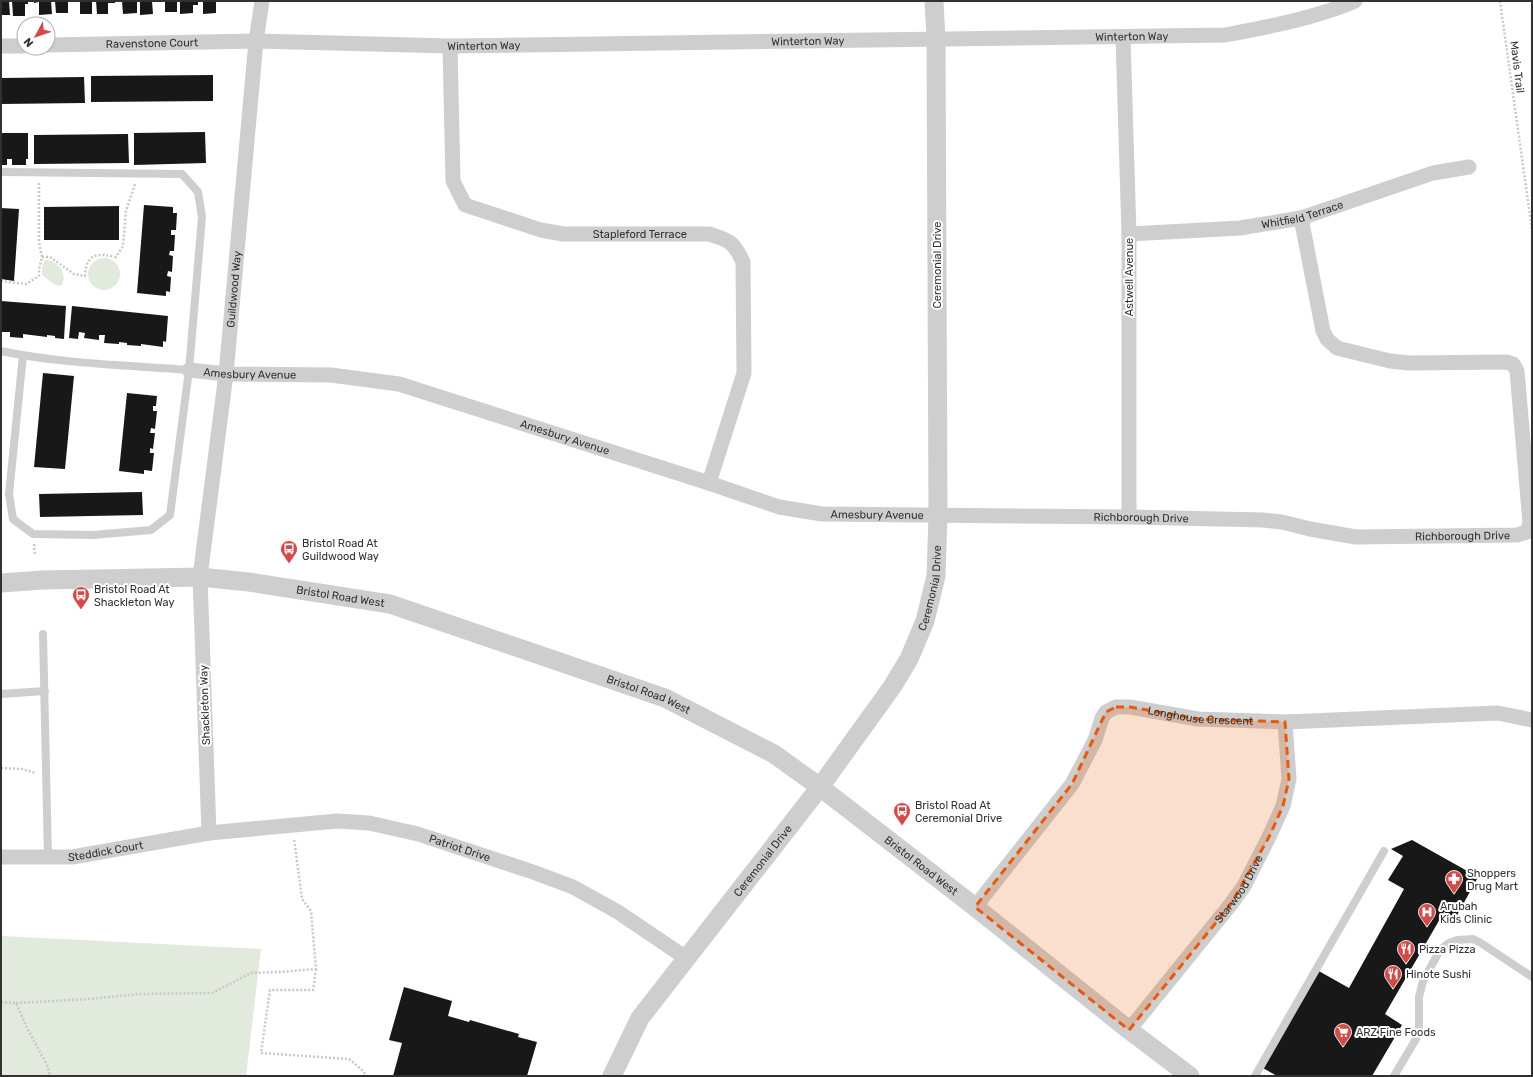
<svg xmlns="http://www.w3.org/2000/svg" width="1533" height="1077" viewBox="0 0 1533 1077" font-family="Rubik,sans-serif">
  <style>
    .green { fill: #e2e9dd }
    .building { fill: #181818 }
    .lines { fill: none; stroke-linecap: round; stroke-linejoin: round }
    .path { stroke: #c8c8c8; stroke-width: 2.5; stroke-dasharray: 2 2; stroke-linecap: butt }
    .service { stroke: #cecece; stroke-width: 8 }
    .minor { stroke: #cecece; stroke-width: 15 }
    .tertiary { stroke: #cecece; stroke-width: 19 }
    .marked { fill: #e8590c; fill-opacity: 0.2; stroke: #e8590c; stroke-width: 3; stroke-dasharray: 8 5; stroke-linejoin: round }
    .labels { text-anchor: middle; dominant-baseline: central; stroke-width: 4; stroke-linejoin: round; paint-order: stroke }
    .street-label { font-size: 11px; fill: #313131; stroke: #fff }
    .poi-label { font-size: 11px; fill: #313131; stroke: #fff; text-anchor: start }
  </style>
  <rect width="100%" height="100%" fill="#fff"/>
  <!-- green -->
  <path class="green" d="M88 274a16 16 0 1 1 32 0a16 16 0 1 1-32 0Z
    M45,260C58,260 69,275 61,286L55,285L42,275V267Z
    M1,936L261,949L246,1076H1Z"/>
  <!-- building -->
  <path class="building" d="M1,1H9L10,15H1Z
    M12,1H28V4H25V16H13Z
    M34,1H51L52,14L39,15V2L34,3Z
    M55,1H68V13H56Z
    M80,1H92V14H80Z
    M96,1H115V3H108V14H97Z
    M122,1H137V13L123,14Z
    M140,1H152L153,14L140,15Z
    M165,1H177V12H165Z
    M180,1H198V5H193V13L180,14Z
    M203,1H216V13L203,14Z
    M213,75V101L91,102V76Z
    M84,77L85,103L1,104V78Z
    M205,132L206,163L134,165V133Z
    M1,133H28V159H26V165H12V159H7V165H1Z
    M128,134L129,163L34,164V135Z
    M144,205L173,207V213H177L176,230H171V235H175L174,251H170L169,255L173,256L172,272L168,271L167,276L171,277L170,292L166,291V296L137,293Z
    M119,206V240H44V207Z
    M1,208L19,209L14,281L1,279Z
    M1,301L66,306L64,339L55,338V336L47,335V337L23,334V338L10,337V332H1Z
    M72,306L168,316L166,342L163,341V347L141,344V346L127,345V343L119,342V344L104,343L105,335H99V340L84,338L85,333L79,332L78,339L69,338Z
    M43,373L74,376L65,469L34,467Z
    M127,393L157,396L156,406H153V411H157L155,429L151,428L150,433H155L153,449L150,448V453H154L152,471L144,470V474L119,471Z
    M142,492L143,515L40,517L39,494Z
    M1412,840L1478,877L1455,919L1444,912L1385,1014L1402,1025L1372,1076H1277L1263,1068L1317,970L1349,988L1404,889L1388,880L1403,856L1391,849Z
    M404,987L452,1001L448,1016L469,1022L470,1020L519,1034L518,1037L537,1042L527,1076H393L402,1043L389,1040Z"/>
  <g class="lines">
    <!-- path -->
    <path class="path" d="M1500,1L1532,230
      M42,257H50L74,274L85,276C86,253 98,253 116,257L123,246L126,211L135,184
      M1,281L26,284L39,276V269L42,257L39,242V182
      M34,544L35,555
      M1,768L22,769L35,773
      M316,969L313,990H270L261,1053L349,1059L361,1069L367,1076
      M1,1002L16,1003L26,1026L47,1065L50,1076
      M16,1003L90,999L140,994L212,993L251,973L279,972L316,969L311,911L302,899L294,838"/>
    <!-- service -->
    <path class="service" d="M1,172L182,174L198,192L202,217L189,370L170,515L151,530L93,535L33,534L13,519L9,494L23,355
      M1,351C62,364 127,365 189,370
      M43,634L48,858
      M1,694L45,691
      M1255,1076L1384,851
      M1394,1076L1419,1034V997L1423,981L1440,950L1449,943L1457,940L1473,939L1481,943L1532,977"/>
    <!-- minor -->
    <g class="minor">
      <path d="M1123,37L1129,234V517"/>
      <path id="s1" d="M48,45L256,41L450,46L1225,35C1268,27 1315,18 1355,1"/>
      <path d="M1,46H24"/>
      <path id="s2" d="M450,46L453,181L465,205L541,230L563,234H709C729,240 734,242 743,262L744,373L709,483"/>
      <path id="s3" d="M1129,234L1240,228L1301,218L1433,173L1469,167"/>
      <path id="s4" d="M189,370L226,374L331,375L399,384L709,483L779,507L822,514L1129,517L1263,520L1282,522L1310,529L1356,537L1517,535L1527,532L1530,523L1517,371L1513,364L1506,362L1408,363L1390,361L1337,348L1327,339L1323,331L1301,218"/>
      <path id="s5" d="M209,833L200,577L226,374L256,41L262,1"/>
      <path id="s6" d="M1,857H72L209,833L337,821L369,823L418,834L533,872L573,887L618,912L686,958"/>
      <path id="s7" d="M975,907L1072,784L1095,740L1102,718L1106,712L1116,707H1130L1198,719L1285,722L1498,713L1532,720"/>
      <path id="s8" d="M1129,1030L1231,904L1244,886L1269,837L1283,806L1289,779L1285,722"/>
    </g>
    <!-- tertiary -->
    <g class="tertiary">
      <path id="s9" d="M1,583L43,580L200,577L249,582L390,604L665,698L774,754L820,787L975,907L1129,1030L1190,1076"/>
      <path id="s10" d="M612,1076L640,1018L820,787L892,687L909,659L925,621L936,576L938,515L936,39L934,1"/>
    </g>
  </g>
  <!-- marked area -->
  <path class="marked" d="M1116,707H1130L1198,719L1285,722L1289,779L1283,806L1269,837L1231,904L1129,1030L975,907L1072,784L1106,712Z"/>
  <!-- icons -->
  <defs>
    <symbol id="bus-pin" viewBox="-11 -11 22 30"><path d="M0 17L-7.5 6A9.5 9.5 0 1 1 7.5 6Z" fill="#d24b49" stroke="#fff"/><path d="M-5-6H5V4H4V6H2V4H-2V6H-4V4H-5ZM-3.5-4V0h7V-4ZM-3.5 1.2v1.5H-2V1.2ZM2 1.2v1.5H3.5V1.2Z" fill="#fff"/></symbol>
    <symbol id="pharmacy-pin" viewBox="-11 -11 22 30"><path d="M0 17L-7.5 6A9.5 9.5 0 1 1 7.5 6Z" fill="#d24b49" stroke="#fff"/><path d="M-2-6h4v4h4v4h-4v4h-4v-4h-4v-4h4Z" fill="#fff"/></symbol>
    <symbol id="hospital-pin" viewBox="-11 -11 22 30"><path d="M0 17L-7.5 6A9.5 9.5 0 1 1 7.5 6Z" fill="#d24b49" stroke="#fff"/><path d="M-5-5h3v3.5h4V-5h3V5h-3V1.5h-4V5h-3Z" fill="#fff"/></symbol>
    <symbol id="restaurant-pin" viewBox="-11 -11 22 30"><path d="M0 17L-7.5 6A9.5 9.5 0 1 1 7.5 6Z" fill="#d24b49" stroke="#fff"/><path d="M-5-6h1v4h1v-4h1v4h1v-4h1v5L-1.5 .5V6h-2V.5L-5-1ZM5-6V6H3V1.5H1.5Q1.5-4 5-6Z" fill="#fff"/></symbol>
    <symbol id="supermarket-pin" viewBox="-11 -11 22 30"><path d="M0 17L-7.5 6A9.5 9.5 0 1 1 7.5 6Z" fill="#d24b49" stroke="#fff"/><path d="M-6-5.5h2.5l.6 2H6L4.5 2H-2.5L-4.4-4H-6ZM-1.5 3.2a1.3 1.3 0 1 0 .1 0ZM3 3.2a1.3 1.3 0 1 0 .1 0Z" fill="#fff"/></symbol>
  </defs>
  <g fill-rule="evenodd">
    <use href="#bus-pin" x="279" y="539" width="20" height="27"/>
    <use href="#bus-pin" x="71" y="585" width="20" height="27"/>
    <use href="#bus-pin" x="892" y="801" width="20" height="27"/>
    <use href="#pharmacy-pin" x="1444" y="869" width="20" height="27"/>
    <use href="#hospital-pin" x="1417" y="902" width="20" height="27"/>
    <use href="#restaurant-pin" x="1396" y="939" width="20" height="27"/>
    <use href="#restaurant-pin" x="1383" y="964" width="20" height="27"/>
    <use href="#supermarket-pin" x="1333" y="1022" width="20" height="27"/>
  </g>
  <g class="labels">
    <!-- street labels -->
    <g class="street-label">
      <text stroke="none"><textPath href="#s1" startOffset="1084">Winterton Way</textPath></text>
      <text stroke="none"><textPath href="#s1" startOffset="760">Winterton Way</textPath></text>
      <text stroke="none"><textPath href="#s1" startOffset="104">Ravenstone Court</textPath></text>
      <text stroke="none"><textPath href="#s1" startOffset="436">Winterton Way</textPath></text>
      <text transform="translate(1517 67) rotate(83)">Mavis Trail</text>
      <text stroke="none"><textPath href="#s3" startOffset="175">Whitfield Terrace</textPath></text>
      <text stroke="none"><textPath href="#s2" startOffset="341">Stapleford Terrace</textPath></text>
      <text transform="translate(937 265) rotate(-90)">Ceremonial Drive</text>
      <text transform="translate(1129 277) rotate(-90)">Astwell Avenue</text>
      <text stroke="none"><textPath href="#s5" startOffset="546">Guildwood Way</textPath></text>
      <text stroke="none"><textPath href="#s4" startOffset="61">Amesbury Avenue</textPath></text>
      <text stroke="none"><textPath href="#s4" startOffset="385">Amesbury Avenue</textPath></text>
      <text stroke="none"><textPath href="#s4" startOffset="709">Amesbury Avenue</textPath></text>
      <text stroke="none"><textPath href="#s4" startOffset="973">Richborough Drive</textPath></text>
      <text stroke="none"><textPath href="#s4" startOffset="1296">Richborough Drive</textPath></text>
      <text stroke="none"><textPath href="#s10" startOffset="588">Ceremonial Drive</textPath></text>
      <text stroke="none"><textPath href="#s9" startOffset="341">Bristol Road West</textPath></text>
      <text stroke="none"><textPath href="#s9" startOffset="665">Bristol Road West</textPath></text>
      <text transform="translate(205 705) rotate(-92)">Shackleton Way</text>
      <text stroke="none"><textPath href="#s7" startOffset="333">Longhouse Crescent</textPath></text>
      <text stroke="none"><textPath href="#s6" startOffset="465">Patriot Drive</textPath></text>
      <text stroke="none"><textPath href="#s6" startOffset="105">Steddick Court</textPath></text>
      <text stroke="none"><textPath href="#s10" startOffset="264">Ceremonial Drive</textPath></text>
      <text stroke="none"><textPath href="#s9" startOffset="989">Bristol Road West</textPath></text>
      <text stroke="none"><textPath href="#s8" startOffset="179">Starwood Drive</textPath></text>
    </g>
    <!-- poi labels -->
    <g class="poi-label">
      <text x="302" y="543">Bristol Road At<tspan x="302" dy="13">Guildwood Way</tspan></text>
      <text x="94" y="589">Bristol Road At<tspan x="94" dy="13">Shackleton Way</tspan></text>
      <text x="915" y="805">Bristol Road At<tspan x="915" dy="13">Ceremonial Drive</tspan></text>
      <text x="1467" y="873">Shoppers<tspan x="1467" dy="13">Drug Mart</tspan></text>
      <text x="1440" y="906">Arubah<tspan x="1440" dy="13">Kids Clinic</tspan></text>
      <text x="1419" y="949">Pizza Pizza</text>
      <text x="1406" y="974">Hinote Sushi</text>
      <text x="1356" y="1032">ARZ Fine Foods</text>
    </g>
  </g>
  <!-- border -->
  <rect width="1533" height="1077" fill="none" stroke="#313131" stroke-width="4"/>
  <!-- north arrow -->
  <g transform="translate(36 36) rotate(230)"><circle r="19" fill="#ffffff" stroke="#adadad"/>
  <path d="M0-3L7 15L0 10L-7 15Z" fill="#d24b49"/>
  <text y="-6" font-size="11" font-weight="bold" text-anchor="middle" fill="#313131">N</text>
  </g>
</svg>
